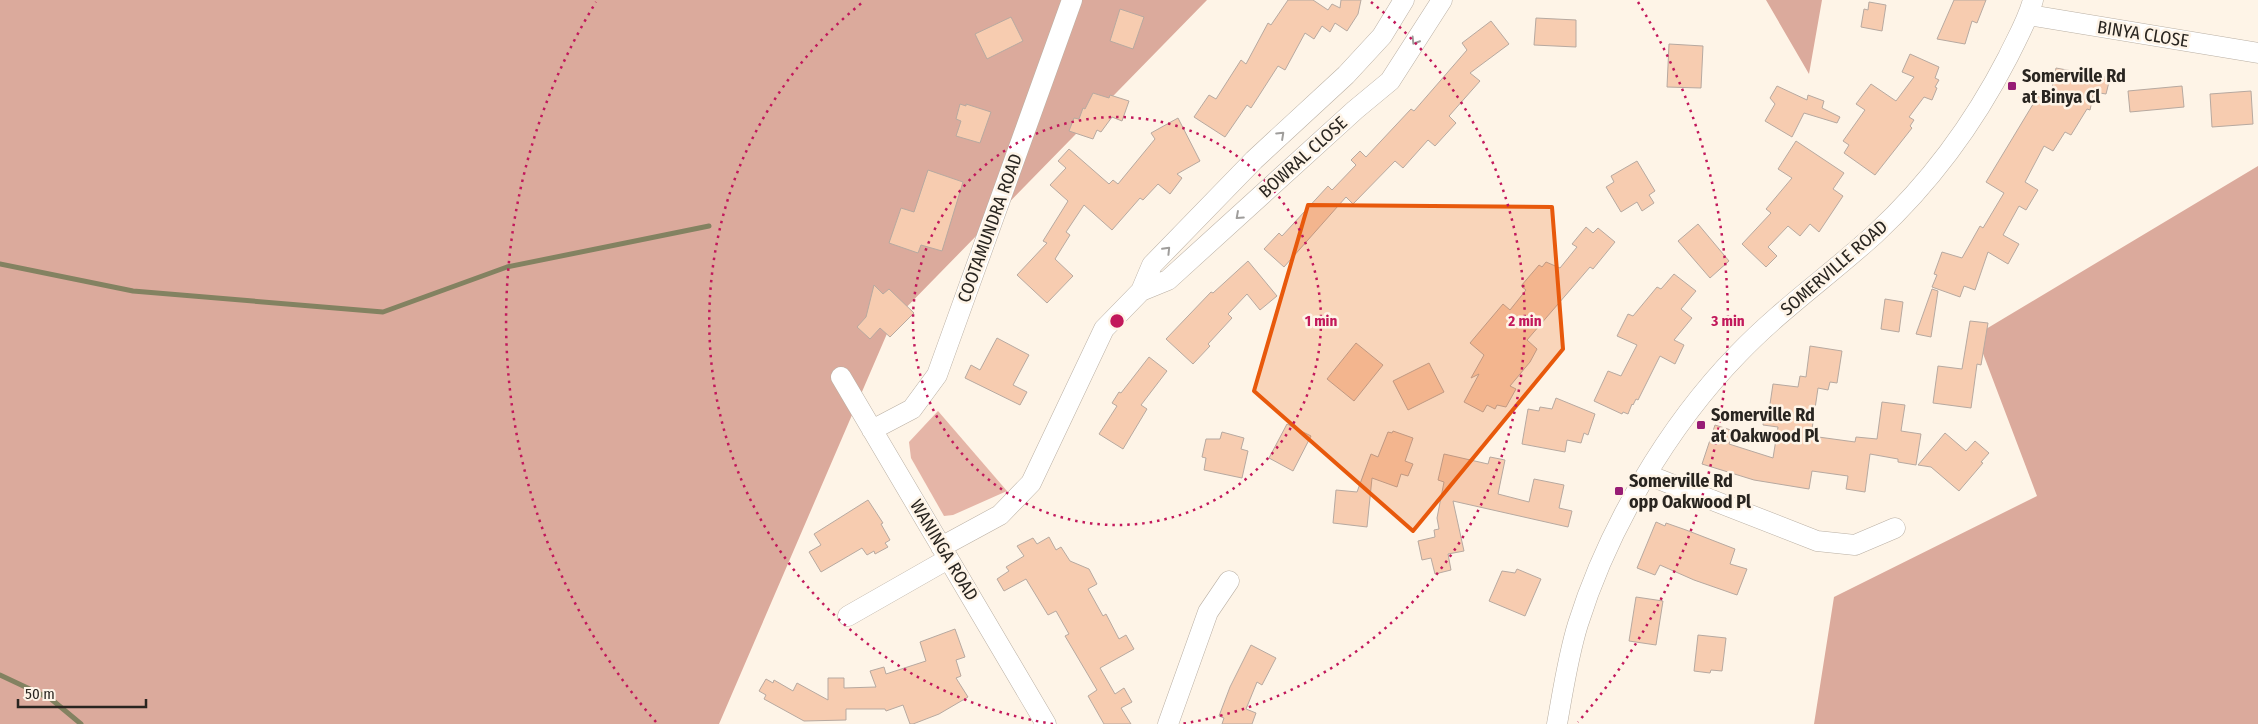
<svg xmlns="http://www.w3.org/2000/svg" width="2258" height="724" viewBox="0 0 2258 724" font-family="'Fira Sans Condensed',sans-serif">
  <style>
    .green { fill: #e5b5a7 }
    .forest { fill: #dbaa9c }
    .lines { fill: none; stroke-linecap: round; stroke-linejoin: round }
    .stream { stroke: #838261; stroke-width: 5 }
    .building { fill: #f7ccb0; stroke: #b7a9a0 }
    .minor-casing { stroke: #b9afa3; stroke-width: 21 }
    .minor { stroke: #fff; stroke-width: 20 }
    .oneway { stroke: #9f9d9b }
    .marked { fill: #e8590c; fill-opacity: 0.2; stroke: #e8590c; stroke-width: 4; stroke-linejoin: round }
    .ring { fill: none; stroke: #c2185b; stroke-width: 2.5; stroke-dasharray: 2.5 5 }
    .poi-dot { fill: #971c75; stroke: #fef4e7; stroke-width: 2 }
    .labels { text-anchor: middle; dominant-baseline: central; stroke-width: 5; stroke-linejoin: round; paint-order: stroke }
    .street-label { font-size: 18px; fill: #292520; stroke: #fef4e7 }
    .poi-label { font-size: 18px; font-weight: bold; fill: #292520; stroke: #fef4e7; text-anchor: start }
    .centre { fill: #c2185b; stroke: #fef4e7; stroke-width: 2.5 }
    .ring-label { font-size: 15px; text-anchor: middle; font-weight: bold; fill: #c2185b; stroke: #fef4e7; stroke-width: 5; stroke-linejoin: round; paint-order: stroke }
  </style>
  <rect width="100%" height="100%" fill="#fef4e7"/>
  <!-- green -->
  <path class="green" d="M938,411L1007,491L953,515L944,516L911,458L909,442Z"/>
  <!-- forest -->
  <path class="forest" d="M0,0H1207L892,322L719,724H0Z
    M1766,0H1822L1809,74Z
    M2258,166V724H1814L1834,597L2037,496L1976,335Z"/>
  <g class="lines">
    <!-- stream -->
    <path class="stream" d="M0,264L133,291L383,312L507,267L709,226
      M0,675L51,699L81,724"/>
  </g>
  <!-- building -->
  <path class="building" d="M1288,0H1313L1328,10L1332,4L1340,8L1341,0H1361L1358,14L1347,31L1335,23L1330,32L1322,26L1314,39L1305,33L1285,70L1278,66L1251,108L1247,105L1225,137L1194,117L1209,95L1216,99L1241,60L1246,64L1268,23L1271,25Z
    M1954,0H1986L1977,23L1972,21L1965,44L1937,39Z
    M1869,2L1886,5L1882,31L1861,27L1864,9L1868,10Z
    M1120,9L1144,17L1133,49L1110,41Z
    M1011,17L1023,41L987,59L975,34Z
    M1536,18L1576,20V47L1534,45Z
    M1491,21L1509,44L1470,73L1480,81L1449,116L1456,123L1435,146L1428,140L1403,168L1395,161L1353,204L1346,197L1284,267L1264,249L1279,233L1282,236L1328,186L1332,190L1356,165L1351,160L1360,151L1366,157L1411,109L1414,111L1467,50L1462,43Z
    M1669,44L1703,46L1701,88L1667,87Z
    M1910,54L1939,67L1935,78L1939,80L1935,87L1937,88L1932,100L1924,97L1909,117L1914,120L1910,126L1912,128L1875,175L1844,153L1849,145L1843,141L1865,110L1856,104L1871,84L1896,101L1914,77L1902,72Z
    M2056,68L2110,78L2106,94L2094,92L2090,110L2087,109L2071,135L2065,132L2053,151L2044,146L2025,182L2038,190L2026,210L2019,206L2003,235L2019,244L2008,264L1988,252L1975,290L1964,286L1960,297L1932,287L1937,275L1934,274L1942,252L1962,258L1980,226L1983,228L2004,193L1986,182L2038,96L2049,103Z
    M1777,86L1807,100L1808,95L1824,101L1822,108L1840,117L1837,123L1804,113L1792,137L1765,121L1775,104L1770,98Z
    M2182,86L2184,107L2130,112L2128,91Z
    M2251,91L2253,124L2212,127L2210,94Z
    M1093,93L1109,98L1110,95L1129,101L1122,121L1112,117L1101,132L1097,130L1093,139L1069,131L1074,118L1079,119L1083,108L1085,109Z
    M960,104L966,106V104L991,112L980,143L956,136L961,121L956,119Z
    M1178,118L1200,161L1177,174L1182,178L1170,194L1158,184L1143,200L1140,198L1112,230L1084,205L1066,232L1070,235L1055,259L1073,276L1047,303L1017,275L1047,243L1043,241L1068,201L1050,185L1066,168L1058,161L1069,149L1109,184L1113,180L1118,184L1155,139L1151,133Z
    M1796,141L1844,173L1833,189L1843,196L1819,232L1810,224L1800,236L1788,226L1768,247L1777,256L1766,267L1742,244L1771,213L1766,209L1792,178L1778,169Z
    M1637,161L1655,191L1649,195L1654,203L1642,211L1637,202L1621,212L1606,187L1614,182L1611,176Z
    M928,170L963,182L942,251L921,245L918,253L889,243L901,208L914,212Z
    M1698,224L1729,261L1710,278L1678,241Z
    M1586,227L1593,233L1598,228L1615,242L1593,269L1590,267L1527,340L1537,349L1530,362L1510,386L1516,389L1506,407L1497,405L1495,409L1487,405L1483,412L1464,402L1479,374L1471,378L1484,355L1470,343L1503,304L1510,310L1526,290L1521,286L1539,265L1542,267L1546,262L1560,268L1577,247L1572,244Z
    M1248,261L1277,296L1260,310L1247,294L1228,314L1232,318L1208,344L1210,346L1193,364L1166,339L1211,292L1213,293Z
    M1674,274L1696,291L1681,309L1692,318L1674,340L1684,345L1675,364L1660,356L1638,400L1636,399L1633,405L1632,404L1628,414L1623,412L1622,414L1594,401L1608,371L1621,376L1637,345L1617,336L1628,314L1633,316L1657,287L1661,289Z
    M874,285L883,294L889,289L914,313L890,337L880,328L870,339L857,327L866,317Z
    M1932,289L1938,291L1931,337L1916,334Z
    M1885,299L1903,302L1899,332L1881,329Z
    M1970,321L1988,323L1981,365L1977,364L1971,408L1933,403L1938,366L1962,369Z
    M997,338L1029,355L1013,385L1027,392L1020,405L965,378L971,365L980,370Z
    M1356,343L1383,365L1354,401L1327,379Z
    M1810,346L1842,351L1837,383L1830,382L1828,390L1818,388L1811,436L1855,442L1856,437L1877,439L1882,402L1905,405L1901,431L1921,434L1916,465L1898,462V459L1870,454L1865,492L1846,489L1848,476L1812,471L1809,489L1754,480L1702,464L1715,425L1734,431L1729,444L1773,458L1778,427L1763,425L1765,410L1769,411L1773,384L1798,387L1800,376L1806,377Z
    M1149,357L1167,371L1141,405L1147,409L1123,449L1099,434L1117,406L1112,403L1119,392L1121,393Z
    M1429,363L1444,392L1408,410L1393,381Z
    M1556,398L1595,414L1588,435L1584,433L1581,443L1567,440L1565,452L1522,444L1528,409L1539,411L1540,407L1552,409Z
    M1287,424L1311,436L1293,471L1269,458Z
    M1393,431L1413,438L1405,461L1413,464L1408,476L1401,474L1397,487L1372,478L1367,527L1333,523L1336,490L1357,492L1371,454L1378,457L1388,432L1392,433Z
    M1222,432L1244,438L1241,449L1248,451L1242,478L1204,470L1206,458L1202,457L1206,439H1220Z
    M1945,433L1966,451L1975,441L1989,453L1981,462L1983,463L1959,491L1931,467L1918,465Z
    M1444,454L1488,464L1490,457L1505,460L1498,494L1529,502L1534,479L1564,485L1559,508L1572,511L1568,527L1453,501L1464,551L1448,554L1451,570L1435,574L1431,558L1422,560L1418,541L1435,537L1434,530L1439,529L1437,518L1444,482L1438,480Z
    M868,500L883,523L881,524L890,540L885,543L888,547L875,554L874,551L867,555L862,548L821,572L809,552L821,545L814,534Z
    M1656,522L1665,526L1666,523L1686,530L1735,549L1730,564L1747,569L1737,595L1694,580L1660,565L1655,575L1637,568Z
    M1049,537L1056,550L1061,547L1070,561L1089,569L1097,584L1088,589L1103,616L1106,614L1119,639L1126,635L1134,649L1100,668L1115,694L1124,688L1132,702L1121,708L1131,724H1104L1088,696L1097,690L1065,636L1069,634L1056,611L1048,615L1026,579L1004,591L997,579L1009,571L1006,567L1024,556L1017,546L1033,538L1037,544Z
    M1517,569L1541,579L1525,616L1489,601L1502,571L1515,573Z
    M1636,597L1663,601L1656,645L1629,641Z
    M955,629L965,657L956,660L961,676L956,678L968,697L939,714L913,724H910L903,705L886,711L885,709H846V720L804,721L764,699L766,695L759,691L766,679L773,683L774,680L793,691L797,683L828,700V678H844V688L876,687L870,671L884,667L886,674L926,661L920,642Z
    M1698,635L1726,638L1722,671L1711,670L1710,673L1694,671Z
    M1251,645L1276,658L1262,685L1257,682L1246,709L1256,713L1252,724H1222L1224,718L1219,716L1230,687Z"/>
  <g class="lines">
    <defs>
      <path id="minor" d="M2029,15L2258,53
        M1141,291L1168,280L1355,110L1390,81L1442,0
        M841,377L1046,724
        M872,430L912,409L937,375L1072,0
        M1648,475L1817,541L1855,545L1895,528
        M941,547L1000,515L1031,483L1104,329L1141,291L1152,265L1254,160L1346,75L1382,36L1404,0
        M848,616L948,559
        M1168,724L1208,612L1229,581
        M1557,724C1563,691 1568,656 1578,624C1608,528 1668,426 1738,354C1780,310 1830,275 1875,234C1930,183 1974,123 2008,57C2017,38 2028,20 2033,0"/>
    </defs>
    <!-- minor casing -->
    <use href="#minor" class="minor-casing"/>
    <!-- minor -->
    <use href="#minor" class="minor"/>
  </g>
  <!-- one-way arrows -->
  <defs><path id="oneway-chevron" d="M-2-3.5L2.5 0L-2 3.5" fill="none" stroke-width="1.6" stroke-linecap="round" stroke-linejoin="round" transform="scale(1.25)"/></defs>
  <g class="oneway">
    <use href="#oneway-chevron" transform="translate(1415 41) rotate(122)"/>
    <use href="#oneway-chevron" transform="translate(1281 135) rotate(-43)"/>
    <use href="#oneway-chevron" transform="translate(1239 216) rotate(138)"/>
    <use href="#oneway-chevron" transform="translate(1167 250) rotate(-46)"/>
  </g>
  <!-- marked area -->
  <path class="marked" d="M1308,205L1552,207L1563,349L1413,531L1254,391Z"/>
  <!-- distance rings -->
  <g class="ring">
    <circle cx="1117" cy="321" r="204"/>
    <path d="M1053 724A408 408 0 0 1 863 2M1371 2A408 408 0 0 1 1181 724"/>
    <path d="M656 722A611 611 0 0 1 596 2M1638 2A611 611 0 0 1 1578 722"/>
  </g>
  <!-- markers -->
  <g class="poi-dot">
    <rect x="2007" y="81" width="10" height="10" rx="2.5"/>
    <rect x="1696" y="420" width="10" height="10" rx="2.5"/>
    <rect x="1614" y="486" width="10" height="10" rx="2.5"/>
  </g>
  <g class="labels">
    <!-- street labels -->
    <g class="street-label">
      <text transform="translate(2143 34) rotate(9)">BINYA CLOSE</text>
      <text transform="translate(1303 157) rotate(-42)">BOWRAL CLOSE</text>
      <text transform="translate(990 228) rotate(-70)">COOTAMUNDRA ROAD</text>
      <text transform="translate(1834 268) rotate(-41)">SOMERVILLE ROAD</text>
      <text transform="translate(944 550) rotate(59)">WANINGA ROAD</text>
    </g>
    <!-- poi labels -->
    <g class="poi-label">
      <text x="2022" y="76">Somerville Rd<tspan x="2022" dy="21">at Binya Cl</tspan></text>
      <text x="1711" y="415">Somerville Rd<tspan x="1711" dy="21">at Oakwood Pl</tspan></text>
      <text x="1629" y="481">Somerville Rd<tspan x="1629" dy="21">opp Oakwood Pl</tspan></text>
    </g>
  </g>
  <circle cx="1117" cy="321" r="8" class="centre"/>
  <g class="ring-label">
    <text x="1321" y="326">1 min</text>
    <text x="1525" y="326">2 min</text>
    <text x="1728" y="326">3 min</text>
  </g>
  <!-- scale -->
  <path d="M18 699v8h128v-8" fill="none" stroke="#292520" stroke-width="2.5"/>
  <text x="25" y="699" font-size="15" fill="#292520" stroke="#fef4e7" stroke-width="4" paint-order="stroke">50 m</text>
</svg>
